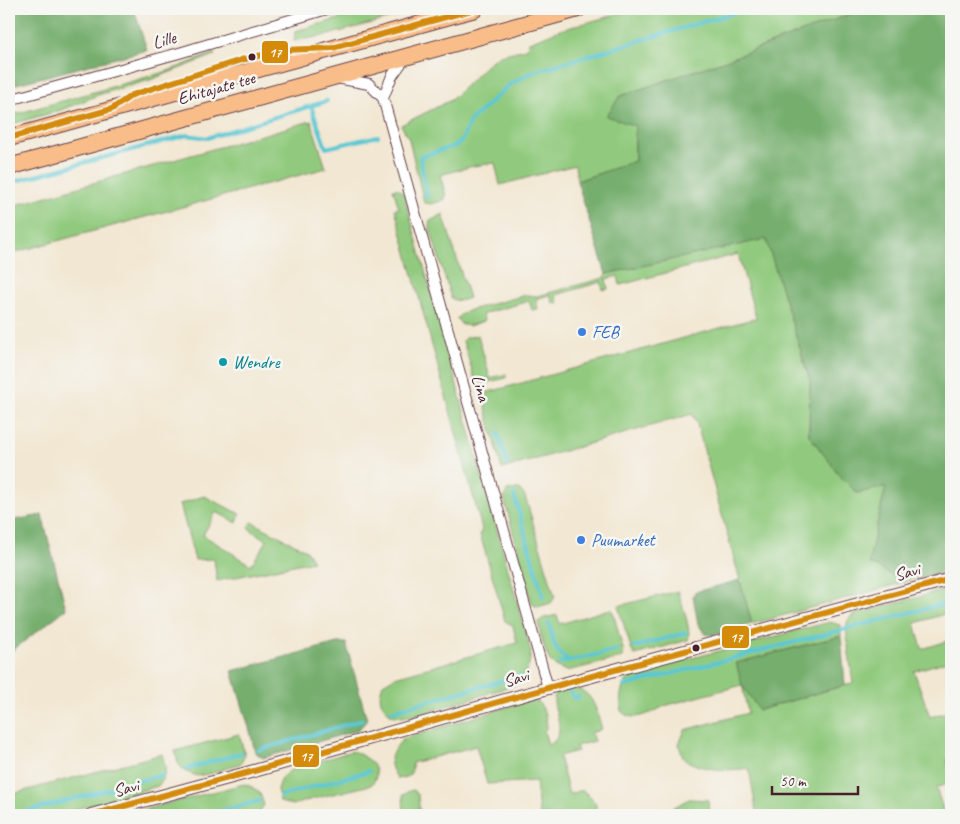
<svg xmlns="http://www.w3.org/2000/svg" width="960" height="824" viewBox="0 0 960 824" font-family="Caveat,sans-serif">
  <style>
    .green { fill: #91ca7e; stroke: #6e7454 }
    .forest { fill: #74ae6d; stroke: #5f664c }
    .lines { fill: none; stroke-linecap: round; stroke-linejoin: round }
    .stream { stroke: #5bc7d4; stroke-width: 4 }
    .minor-casing { stroke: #633d44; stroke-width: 12 }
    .tertiary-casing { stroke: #633d44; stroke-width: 14 }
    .trunk-casing { stroke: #633d44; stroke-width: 18 }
    .minor { stroke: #fff; stroke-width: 10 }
    .tertiary { stroke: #fff; stroke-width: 12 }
    .trunk { stroke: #f8bd89; stroke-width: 16 }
    .bus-1-casing { stroke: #f6f6f2; stroke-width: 10 }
    .bus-1 { stroke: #d48b09; stroke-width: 6 }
    .bus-dot { fill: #4a1f2b; stroke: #f6f6f2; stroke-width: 2 }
    .shop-dot { fill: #3f7fe0; stroke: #f6f6f2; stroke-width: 2 }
    .culture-dot { fill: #0f9aa8; stroke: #f6f6f2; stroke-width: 2 }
    .labels { text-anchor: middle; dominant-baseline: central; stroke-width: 5; stroke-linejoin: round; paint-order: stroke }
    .street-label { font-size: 18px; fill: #4a1f2b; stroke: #f6f6f2 }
    .shop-label { font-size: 18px; fill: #366cbe; stroke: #f6f6f2; text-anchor: start }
    .culture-label { font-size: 18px; fill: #0d838f; stroke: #f6f6f2; text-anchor: start }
    .line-badge { stroke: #f6f6f2; stroke-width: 2 }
    .badge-label { font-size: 14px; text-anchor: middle; font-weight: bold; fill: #fff }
  </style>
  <rect width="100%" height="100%" fill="#f6f6f2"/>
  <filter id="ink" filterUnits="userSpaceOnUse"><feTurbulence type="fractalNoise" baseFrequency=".02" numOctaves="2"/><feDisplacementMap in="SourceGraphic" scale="10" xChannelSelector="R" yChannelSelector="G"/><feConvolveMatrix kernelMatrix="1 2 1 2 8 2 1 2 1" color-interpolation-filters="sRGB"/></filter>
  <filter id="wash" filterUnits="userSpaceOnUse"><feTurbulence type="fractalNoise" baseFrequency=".0096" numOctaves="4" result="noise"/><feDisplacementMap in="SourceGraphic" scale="20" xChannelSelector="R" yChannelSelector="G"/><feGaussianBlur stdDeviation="1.12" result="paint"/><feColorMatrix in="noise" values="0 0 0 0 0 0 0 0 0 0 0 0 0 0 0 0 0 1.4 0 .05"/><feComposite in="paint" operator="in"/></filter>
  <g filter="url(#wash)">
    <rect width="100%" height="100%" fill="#f2e7d2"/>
    <!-- green -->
    <path class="green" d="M363,9H408L409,13L328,35L294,41L295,31L356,14Z
      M636,9H864L732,58L620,96L635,126V161L577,181L575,165L500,185L495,163L473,166L440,175L446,196L444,200L432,204L424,203L409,139L401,125L451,100L491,61L500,55L526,49L529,42L560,30Z
      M214,53L215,55L150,80L101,94L61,110L9,125V116L168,71Z
      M311,121L326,168L9,254V207Z
      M393,189C399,188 401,190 404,195L531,652C529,668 527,675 515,685L421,714L402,717L391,715C381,704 377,699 383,684L395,677L517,643L513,626L505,621L480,534L482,529L395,209L399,208Z
      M443,214L469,298C461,301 457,302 451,298L429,225L430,221Z
      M766,238L810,381L809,435L841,477L857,493L886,487L875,532L870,563L905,582L752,624L696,421L692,414L502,469L482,394L756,318L738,254L620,285L618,276L606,279L608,289L603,290L601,282L556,295L558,303L553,304L550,295L536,299L538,309L532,310L529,301L483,314L484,321L469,326L461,324L457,318L460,315L470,310L526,295L537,296L604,278L606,274Z
      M478,335L490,378L506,374V378C496,380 485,385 475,380L463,341L465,338Z
      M516,489H519L525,496L555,597L551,603L538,607L532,604L504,498L507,491Z
      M204,496L240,514L237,523L216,512L203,535L251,565L267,541L248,528L252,522L306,550L313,561L217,581L214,559L195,560L180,504Z
      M951,588V612L915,623L922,649L951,640V660L914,671L930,717L951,711V757L947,759L951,777V782L936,788L945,815H757L749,768C732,771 699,771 685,759C682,756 680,749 679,744L685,730L748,713L742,685L664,706C656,711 638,720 628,716C627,716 622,712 621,711C620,701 620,686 628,679C640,667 686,660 704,655C746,644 788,633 830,622L840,625L841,636L736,663L759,710L853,683L847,639V622L852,615Z
      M678,591C681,603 692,629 688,640L635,655L632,651L618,606Z
      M610,609L613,612L624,653L621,658L567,671C560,669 555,666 550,661C546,655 539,630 538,622L544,618L557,615L560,624Z
      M574,688C594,691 597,713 602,729L591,733L594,741L576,746L578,751L559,756L569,794L583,790L596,803V815H539L536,781L487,784L476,746L412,763C413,775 409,777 398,779C386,763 390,753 403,739L534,699C544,705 546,716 547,727L544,731L548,745C568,736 555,716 554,701C554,698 555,695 556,692Z
      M239,734L245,755L241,763L213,773L197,776L184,771L178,763L175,751Z
      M352,751C366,756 386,769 371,785L312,799L293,805L283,803L280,801L277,789L281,778L291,770Z
      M162,754C166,769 168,773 158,786L56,815H9V795Z
      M244,784L252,787L260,793L264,805L259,813L251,815H123Z
      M414,790L418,795L420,815H404L403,795L409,791Z
      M689,799L708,800L709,815H671V809Z"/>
    <!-- forest -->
    <path class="forest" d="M9,9H134L147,50L9,86Z
      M864,9H951V570L905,582L869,563L875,532L886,487L857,493L841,477L809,435L810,381L766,239L606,274L577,181L635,161V126L606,116L620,96L732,58Z
      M42,515L66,609L9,653V521Z
      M740,580L752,624L713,635L705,634L698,624L693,596L695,592Z
      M841,636L845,685L759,710L742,685L736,663Z
      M337,643H346L367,720L358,730L263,758L255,752L250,731L232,671Z"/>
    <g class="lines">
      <!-- stream -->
      <path class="stream" d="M311,106L326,148L378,136
        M9,183L187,135L207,138L327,101
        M427,197L420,157L457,145L462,140L470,121L509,85L533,72L747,9
        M498,434L507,464
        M514,495L543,596
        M549,623C553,640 553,652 570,661
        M634,647L685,633
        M560,663L617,650
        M624,686L951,602
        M570,691L574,698L579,697
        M392,711L519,676
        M259,750L362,720
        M186,769L241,753
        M280,796L369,771
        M14,815L162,775
        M205,815L259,801"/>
    </g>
  </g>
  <g filter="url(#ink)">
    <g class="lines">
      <defs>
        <path id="minor" d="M337,78L369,84L383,98L392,76L405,58
          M383,98L548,688
          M9,100L179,53L327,9"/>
        <path id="tertiary" d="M91,815L254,771L548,688L951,579"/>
        <path id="trunk" d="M9,138L475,9
          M9,167L578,9"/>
      </defs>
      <!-- minor casing -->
      <use href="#minor" class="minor-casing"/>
      <!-- tertiary casing -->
      <use href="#tertiary" class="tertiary-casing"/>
      <!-- trunk casing -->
      <use href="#trunk" class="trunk-casing"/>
      <!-- minor -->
      <use href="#minor" class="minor"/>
      <!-- tertiary -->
      <use href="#tertiary" class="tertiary"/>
      <!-- trunk -->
      <use href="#trunk" class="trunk"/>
      <defs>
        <path id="bus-1" d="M9,138L112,109L132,95L241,60L284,50L332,48L475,9
          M91,815L254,771L548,688L951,579"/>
      </defs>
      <!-- bus-1 casing -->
      <use href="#bus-1" class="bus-1-casing"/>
      <!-- bus-1 -->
      <use href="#bus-1" class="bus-1"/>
    </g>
  </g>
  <!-- markers -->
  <g class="bus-dot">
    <circle cx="252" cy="57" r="4.5"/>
    <circle cx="696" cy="648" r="4.5"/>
  </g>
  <g class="shop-dot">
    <circle cx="582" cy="332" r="5"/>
    <circle cx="581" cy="540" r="5"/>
  </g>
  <circle class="culture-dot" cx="223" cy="362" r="5"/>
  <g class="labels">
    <!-- street labels -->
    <g class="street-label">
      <text transform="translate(164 40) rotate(-16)">Lille</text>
      <text transform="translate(216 88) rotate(-16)">Ehitajate tee</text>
      <text transform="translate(481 388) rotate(74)">Lina</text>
      <text transform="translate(907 572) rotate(-15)">Savi</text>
      <text transform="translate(516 678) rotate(-16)">Savi</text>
      <text transform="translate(126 788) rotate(-15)">Savi</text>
    </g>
    <!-- shop labels -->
    <g class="shop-label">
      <text x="592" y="332">FEB</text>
      <text x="591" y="540">Puumarket</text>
    </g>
    <!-- culture labels -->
    <g class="culture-label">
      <text x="233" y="362">Wendre</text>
    </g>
  </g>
  <g class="line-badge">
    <rect x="261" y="40" width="28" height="24" rx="5" fill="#d48b09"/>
    <rect x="721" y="625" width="29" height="24" rx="5" fill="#d48b09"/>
    <rect x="292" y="744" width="28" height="24" rx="5" fill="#d48b09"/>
  </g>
  <g class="badge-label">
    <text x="275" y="57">17</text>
    <text x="736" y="642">17</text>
    <text x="306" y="761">17</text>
  </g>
  <!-- margin -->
  <rect width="960" height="824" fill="none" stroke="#f6f6f2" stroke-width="30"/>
  <!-- scale -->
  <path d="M772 786v8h86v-8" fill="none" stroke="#4a1f2b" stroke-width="2.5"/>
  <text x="780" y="786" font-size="15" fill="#4a1f2b" stroke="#f6f6f2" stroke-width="4" paint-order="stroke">50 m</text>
</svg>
